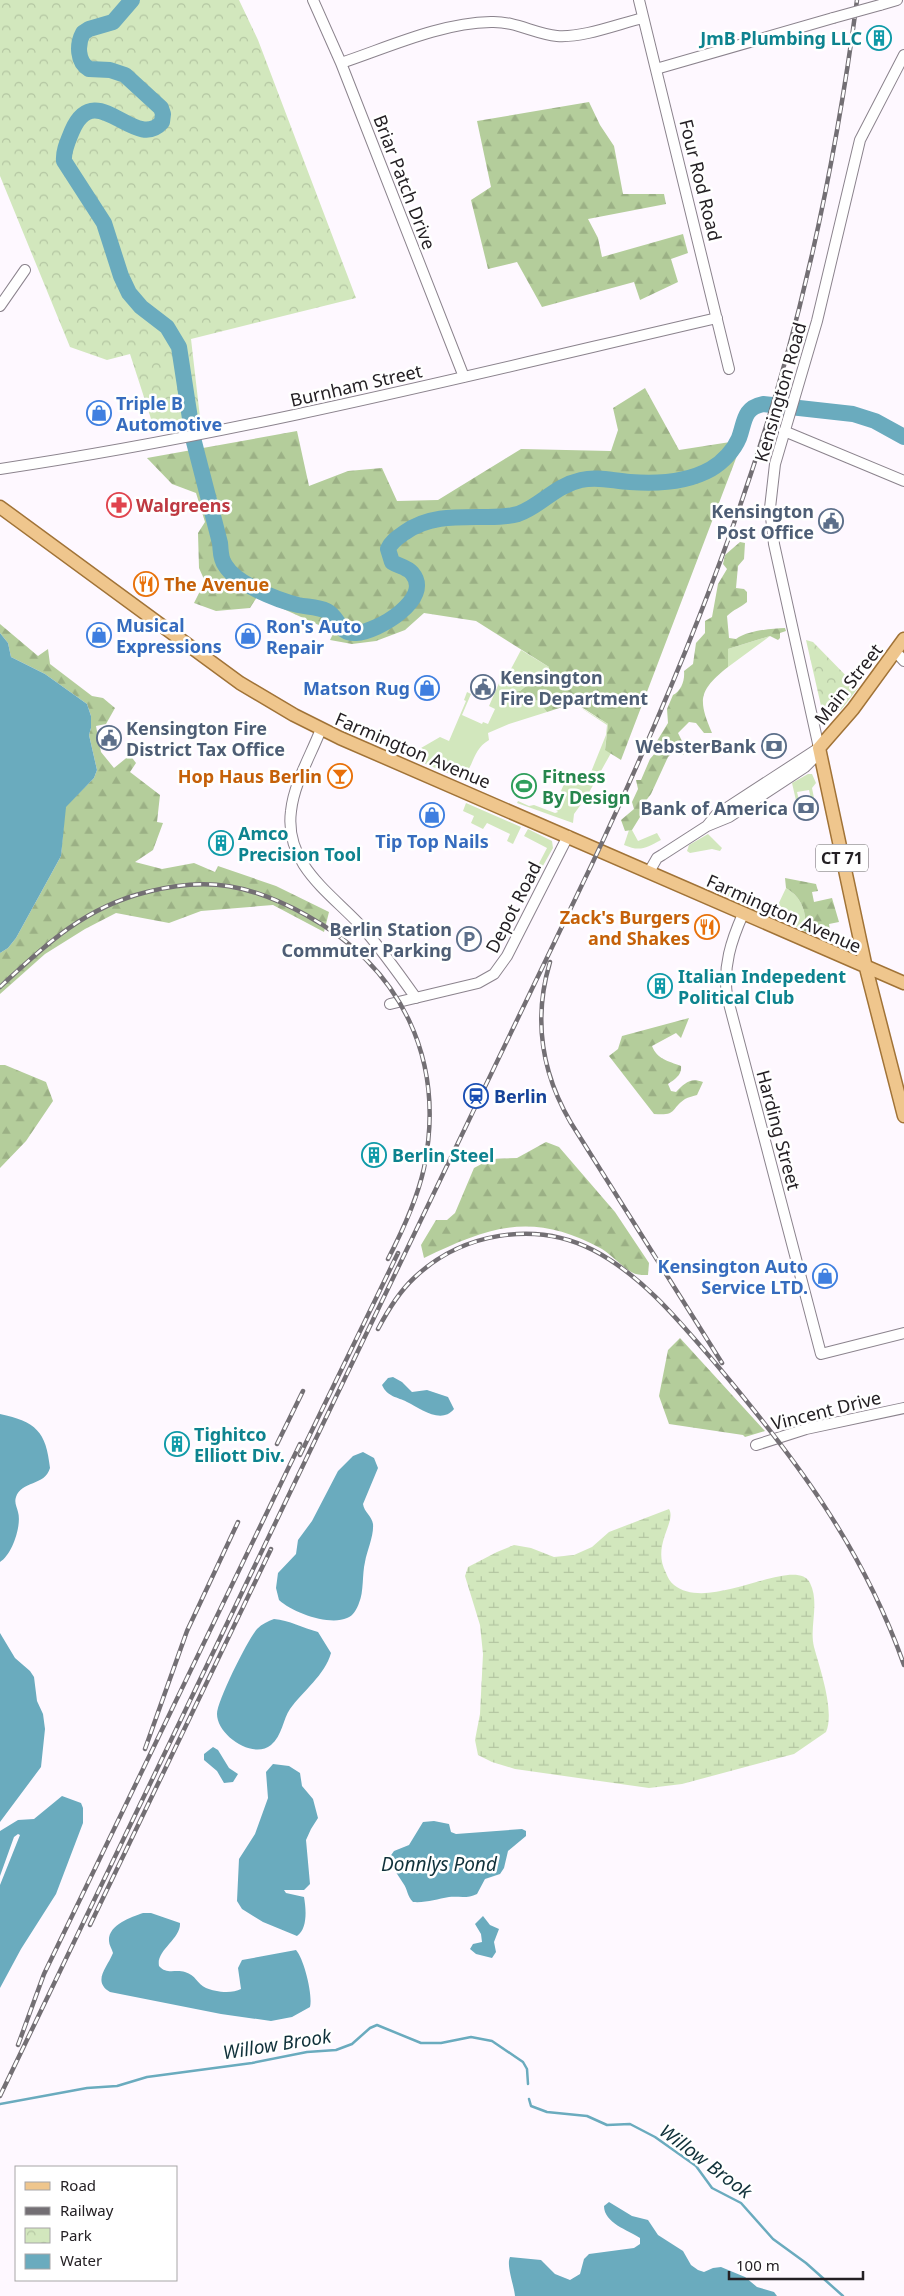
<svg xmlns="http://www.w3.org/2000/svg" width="904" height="2296" viewBox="0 0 904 2296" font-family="'Noto Sans',sans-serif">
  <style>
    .grass { fill: #d2e7bd }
    .forest { fill: url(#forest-firs) }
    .wetland { fill: url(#wetland-marsh) }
    .park { fill: url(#park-crowns) }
    .water { fill: #6aabbe }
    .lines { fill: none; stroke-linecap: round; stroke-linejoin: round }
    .stream { stroke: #6aabbe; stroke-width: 2.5 }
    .river { stroke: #6aabbe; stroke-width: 16 }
    .minor-casing { stroke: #8b838d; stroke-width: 12 }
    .major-casing { stroke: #a17337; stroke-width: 15 }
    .minor { stroke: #fff; stroke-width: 10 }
    .major { stroke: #efc68d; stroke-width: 12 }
    .rail-casing { stroke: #736f74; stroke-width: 4.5 }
    .rail { stroke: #fff; stroke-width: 2.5; stroke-dasharray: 8; stroke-linecap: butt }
    .minor-bridge-casing { stroke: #8b838d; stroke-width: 12; stroke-linecap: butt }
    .minor-bridge { stroke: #fff; stroke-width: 10 }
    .labels { text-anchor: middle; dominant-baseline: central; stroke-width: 5; stroke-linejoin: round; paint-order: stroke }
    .shield { fill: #fff; stroke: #666366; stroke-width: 1 }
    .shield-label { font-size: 16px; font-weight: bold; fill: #242024 }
    .culture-label { font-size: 18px; font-weight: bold; fill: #0d838f; stroke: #fff; text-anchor: start }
    .street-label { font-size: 18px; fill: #242024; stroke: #fff }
    .shop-label { font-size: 18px; font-weight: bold; fill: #366cbe; stroke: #fff; text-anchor: start }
    .health-label { font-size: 18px; font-weight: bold; fill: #be3a42; stroke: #fff; text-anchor: start }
    .service-label { font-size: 18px; font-weight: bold; fill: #4e5e75; stroke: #fff; text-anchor: end }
    .food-label { font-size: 18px; font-weight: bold; fill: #c56008; stroke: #fff; text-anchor: end }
    .leisure-label { font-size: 18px; font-weight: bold; fill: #27864d; stroke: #fff; text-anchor: start }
    .transit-label { font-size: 18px; font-weight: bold; fill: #164399; stroke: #fff; text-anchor: start }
    .water-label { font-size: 19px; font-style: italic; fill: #10313a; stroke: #fff }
  </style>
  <defs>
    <pattern id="forest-firs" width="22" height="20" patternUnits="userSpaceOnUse" patternTransform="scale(1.25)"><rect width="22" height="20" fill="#b4cd9b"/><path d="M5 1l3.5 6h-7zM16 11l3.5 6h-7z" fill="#9bb085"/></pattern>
    <pattern id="wetland-marsh" width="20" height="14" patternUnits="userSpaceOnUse" patternTransform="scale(1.25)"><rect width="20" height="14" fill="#d2e7bd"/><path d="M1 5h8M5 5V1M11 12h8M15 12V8" fill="none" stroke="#b4c6a2"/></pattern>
    <pattern id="park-crowns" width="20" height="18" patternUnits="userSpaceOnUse" patternTransform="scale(1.25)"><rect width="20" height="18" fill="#d2e7bd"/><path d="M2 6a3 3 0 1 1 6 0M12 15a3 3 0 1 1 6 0" fill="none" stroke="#b4c6a2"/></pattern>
  </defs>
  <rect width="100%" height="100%" fill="#fef8ff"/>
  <!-- grass -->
  <path class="grass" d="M770,636L728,667V649Z
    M521,650L549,667L547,679H535L520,691L511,692L537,700L547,712L509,724L488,733L489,740C471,750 474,771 460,778L418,761L416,756L421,748L440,737L449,741L466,701L464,700L467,692L471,694L462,715L482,724L483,722L488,724L495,709L489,706L500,681L504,682Z
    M578,706L608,724L605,749L611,753L587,796L574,814L573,823L517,803L518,801L529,806L534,805L555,813L558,812L556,810L563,793L561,791L566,779L578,783L581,775L589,777L606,735L607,725Z
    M808,774H812L816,783L812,788L814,798L811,799L809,790L797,792L800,804L797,805L792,783Z
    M466,803L521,827L513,844L507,841L510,834L487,823L483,829L471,823L474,816L463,811Z
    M528,829L552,841L553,848L540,871L536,869L547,848L524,836Z
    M629,830H632L638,841L657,833L661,840C646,848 640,852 624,845Z
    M708,834L722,848L720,851L712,849L690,853L687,851L689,845Z
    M715,884L764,905L762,912L712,889Z
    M786,888C802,897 808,914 804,931L786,922L787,911L777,907Z"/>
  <!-- forest -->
  <path class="forest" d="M589,102L600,125L614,146L623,194H664L666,204L588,219L598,238L602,257L683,234L688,253L671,259L678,282L640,300L634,282L542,307L517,262L488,269L471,200L491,187L477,121Z
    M645,388L679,450L743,440L621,760L605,750L608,724L575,703L547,712L537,700L514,708L511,692L520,691L535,679H546L549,667L476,621L424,613L405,630L376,641L352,644L330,640L334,632L257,597L250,608L216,611L194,603L200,591L207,586L199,568L198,533L205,522L196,493L172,484L147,458L297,431L309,486L348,471L382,468L397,501L438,500L521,449L611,451L618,430L613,408Z
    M740,542L745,543L744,559L738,566L736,588L744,589L747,592V602C740,608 734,609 727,616L729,638L736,639C749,630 770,629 785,628L786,631L780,633V638L778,640L770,636L728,649V667C698,691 698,700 712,733H704L696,723L689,722L678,733L687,751L683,755L678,749L668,757L651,794L641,807L640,817L632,830L625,831L621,820L634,809L632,802L638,789L636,780H641L650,759L656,752L657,741L668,723L667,709L673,695C681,691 685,681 684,671L693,664L696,643L705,633V621L712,617L718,584L727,569L723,564L725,555Z
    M0,624L38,656L48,649L50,664L92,696L103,698L115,708L106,724L96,726L101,752L114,768L130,755L136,763L130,772L160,795L157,822L163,823L153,850L135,862L162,869L194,863L215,872L218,866L276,886L329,912L324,932L273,905L201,911L169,923L116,913L85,929L45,954L0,994V953L8,948L16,938L61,856L65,807L94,778L97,770L89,735L91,728V716L87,704L45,674L11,657L8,643L0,633Z
    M785,878L816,884L818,891L812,892L814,902L832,898L839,922L829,924L831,937C820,930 814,936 804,931C808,914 802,897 786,888Z
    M689,1018L681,1038L676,1033L652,1046C657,1059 668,1061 681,1066C682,1075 675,1079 668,1084L671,1091L676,1092C685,1083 690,1077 703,1082L697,1095C694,1096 688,1097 685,1099C670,1109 678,1116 654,1114L609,1056L618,1049L622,1036Z
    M0,1065H5L46,1082L53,1101L26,1141L0,1168Z
    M546,1142L559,1147L615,1212L649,1263L648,1275C644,1275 639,1275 636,1274C627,1272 612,1255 602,1249C533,1211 490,1226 424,1258L421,1245L436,1220H447L455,1213L474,1168L491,1159L517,1158Z
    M680,1338L765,1431L745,1437L743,1435L669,1424L659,1396L668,1350Z"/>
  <!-- wetland -->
  <path class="wetland" d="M669,1509C677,1522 651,1545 666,1573C668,1578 670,1582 674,1585C710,1614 795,1554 810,1583C820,1603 809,1627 814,1647C820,1669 835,1711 826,1732L794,1754L682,1784L649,1788L515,1769L492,1762L478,1755L475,1740L480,1714L483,1654L480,1625L465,1576L468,1567L497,1552L514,1545L531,1548L554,1557L574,1555L592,1547L609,1532Z"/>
  <!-- park -->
  <path class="park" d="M0,0H239L258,40L356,298L191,339L201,426L154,428L130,354L107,360L70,347L0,176Z
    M806,640L813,642L858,688L841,710L828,714L822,710Z"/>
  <!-- water -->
  <path class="water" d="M0,633L8,643L11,657L45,674L87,704L91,716V728L89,735L97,770L94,778L66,807L61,856L16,938L8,948L0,953Z
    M393,1377L402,1382L412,1392L427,1390L448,1397L454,1409C441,1425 420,1408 407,1402C398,1397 387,1397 382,1385L388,1378Z
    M0,1414C36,1422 46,1431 50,1468C45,1486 21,1481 16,1497C14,1503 17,1507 18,1512C22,1525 12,1555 0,1562Z
    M363,1452L374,1458L378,1468L363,1504C364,1512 372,1516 373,1524C374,1536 367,1550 365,1562C362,1574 364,1592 359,1603C357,1609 353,1616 347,1618C330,1626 293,1613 279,1600L276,1588L278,1573L296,1554L298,1540L312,1521L338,1471L353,1456Z
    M274,1619C289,1620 303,1628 318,1632L331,1653C325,1675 303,1691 290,1709C283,1719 282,1736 271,1745C253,1760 217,1735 217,1714C217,1701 248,1639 257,1629C262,1624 268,1621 274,1619Z
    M0,1633L15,1658L30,1671L34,1677L37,1701L43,1714L45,1729L41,1767L0,1822Z
    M213,1747L218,1750L229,1768L238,1774L233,1782L224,1783L217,1771L204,1760V1754Z
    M273,1764L289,1766L300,1773L302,1786L313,1799L318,1818L311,1829L306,1840L310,1884L304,1890H284L286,1893L304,1897C306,1908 308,1929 297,1936L263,1922L242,1909L237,1901L239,1859L255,1834L268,1798L266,1772Z
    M62,1796L81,1803L83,1808V1823L56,1894L21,1949L0,1988V1885L20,1835L18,1834L14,1837L0,1876V1831L18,1820L34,1819Z
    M434,1821L449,1824L451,1832L456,1834L522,1829L526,1831V1836L508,1851L504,1868L500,1874L485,1879L477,1894C467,1899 459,1896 449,1897C437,1899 426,1903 413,1902C407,1896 408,1890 403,1883C398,1875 392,1867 389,1858L394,1851L409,1845L423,1822Z
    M143,1913H151L180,1923C181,1939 156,1950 159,1966C167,1975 175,1969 185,1972C196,1975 197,1984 206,1988C215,1992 232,1994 241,1989L238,1968L242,1960L296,1950C304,1959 313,1995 310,2007L292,2017L271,2021L221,2014L110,1992C92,1981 107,1968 113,1953C112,1949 109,1945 109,1941C108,1925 131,1917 143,1913Z
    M483,1916L490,1925L499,1929L494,1942L496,1952L492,1958L476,1954L470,1949L473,1944L482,1942L481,1934L475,1924Z
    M609,2202L632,2216L648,2220L658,2235L683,2251L691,2265L698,2270L704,2272L713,2268L721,2267L745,2277L757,2287L774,2292L777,2296H515C514,2285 506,2266 510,2257L541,2260L555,2274L570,2280L580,2274L584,2259L589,2254L634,2248L640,2244V2238C628,2230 604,2223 604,2206Z"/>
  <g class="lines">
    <!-- stream -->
    <path class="stream" d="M529,2099L531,2106L547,2112L587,2116L607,2125L630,2124L655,2137L696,2166L712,2188L741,2203L773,2239L806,2263L843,2296
      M0,2104L87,2088L117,2086L147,2077L252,2063L307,2052L336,2050L352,2044L370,2028L377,2025L421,2043H441L471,2037L492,2041L523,2062L527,2069L528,2084"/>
    <!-- river -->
    <path class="river" d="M132,0L113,22L89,29L83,33C77,44 77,62 89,69L110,70L125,75L161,108L163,114L162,122C135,153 96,76 72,131C68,141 63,151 64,161L104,223L121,276L129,293L141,307L167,327L179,347L193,438L220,543C221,551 220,558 225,565C236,584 277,600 298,605C308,607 318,607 327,611C340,618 338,634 356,633C377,632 434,599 412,573C407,567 398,566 392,562L388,549C391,542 397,538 404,533C428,515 459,517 488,517C498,517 508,517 518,514C541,506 554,486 581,480C598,476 613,481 630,482C656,484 688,482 711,469C723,462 734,450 739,438C745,422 743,408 763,404L853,414L875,421L904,437"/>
    <defs>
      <path id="minor" d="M313,0L341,63L464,377
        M639,0L729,369
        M880,5L897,0
        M341,63C389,47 440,23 491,22C515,21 535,34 557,36C583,38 618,24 643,18
        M656,69L833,18
        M0,306L25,270
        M784,431L904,481
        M0,469C242,433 479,373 717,318
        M895,651L904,661
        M321,729C311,755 294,783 291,811C284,865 331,893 363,928C382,950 399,974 416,998
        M819,748L774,544L770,508L775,464L817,321L860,140L904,55
        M707,826L716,815L819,748
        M649,872L657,858L662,855L707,826L729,817L805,767L813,759L819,748
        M743,914C731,941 723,966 727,996L821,1354L904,1333
        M390,1004L478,983L494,974L507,956L568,836
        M756,1445L806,1429L904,1408"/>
      <path id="major" d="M0,507L240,683L294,715L340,738L904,983
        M904,639L853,709L819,748L866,968L904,1116"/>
    </defs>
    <!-- minor casing -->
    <use href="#minor" class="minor-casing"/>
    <!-- major casing -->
    <use href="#major" class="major-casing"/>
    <!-- minor -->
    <use href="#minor" class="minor"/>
    <!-- major -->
    <use href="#major" class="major"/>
    <defs>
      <path id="rail" d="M550,962C533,1019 541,1072 571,1123L722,1363
        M0,987C45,945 85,907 147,892C209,876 251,885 306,915C402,968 446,1060 424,1168C417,1200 403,1230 388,1259
        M378,1329C388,1310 399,1292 414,1278C461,1233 535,1220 593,1250C643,1276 680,1322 716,1364C795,1458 863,1548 904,1665
        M277,1444L303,1391
        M300,1455L398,1253
        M145,1749L187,1631L238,1522
        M90,1925L271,1549
        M18,2045L44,1974L300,1444
        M0,2096L592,864C668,702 737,535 785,362C818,243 841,122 857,0"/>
    </defs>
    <!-- rail casing -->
    <use href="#rail" class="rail-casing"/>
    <!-- rail -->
    <use href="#rail" class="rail"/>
    <defs>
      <path id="minor-bridge" d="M833,18L880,5"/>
    </defs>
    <!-- minor-bridge casing -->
    <use href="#minor-bridge" class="minor-bridge-casing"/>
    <!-- minor-bridge -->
    <use href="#minor-bridge" class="minor-bridge"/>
  </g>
  <!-- icons -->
  <defs>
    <symbol id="building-ring" viewBox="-11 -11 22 22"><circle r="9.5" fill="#fff" stroke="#0f9aa8" stroke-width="1.5"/><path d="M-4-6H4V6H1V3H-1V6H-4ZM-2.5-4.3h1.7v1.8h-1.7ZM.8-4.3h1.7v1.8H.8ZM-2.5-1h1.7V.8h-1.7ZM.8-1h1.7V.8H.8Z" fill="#0f9aa8"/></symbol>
    <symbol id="shop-ring" viewBox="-11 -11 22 22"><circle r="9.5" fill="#fff" stroke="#3f7fe0" stroke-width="1.5"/><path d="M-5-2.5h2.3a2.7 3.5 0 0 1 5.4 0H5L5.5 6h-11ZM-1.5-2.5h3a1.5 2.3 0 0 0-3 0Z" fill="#3f7fe0"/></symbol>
    <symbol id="pharmacy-ring" viewBox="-11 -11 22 22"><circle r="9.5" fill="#fff" stroke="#e0444e" stroke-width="1.5"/><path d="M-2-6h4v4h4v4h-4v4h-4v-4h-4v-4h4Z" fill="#e0444e"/></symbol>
    <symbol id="civic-ring" viewBox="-11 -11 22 22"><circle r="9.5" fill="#fff" stroke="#5c6f8a" stroke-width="1.5"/><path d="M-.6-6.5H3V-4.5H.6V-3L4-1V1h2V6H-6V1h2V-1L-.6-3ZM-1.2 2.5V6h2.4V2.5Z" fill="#5c6f8a"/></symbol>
    <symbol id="restaurant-ring" viewBox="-11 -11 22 22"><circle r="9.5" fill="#fff" stroke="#e8710a" stroke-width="1.5"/><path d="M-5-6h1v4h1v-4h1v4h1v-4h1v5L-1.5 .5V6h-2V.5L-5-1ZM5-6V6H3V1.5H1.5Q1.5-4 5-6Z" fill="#e8710a"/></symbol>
    <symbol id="bank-ring" viewBox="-11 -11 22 22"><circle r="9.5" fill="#fff" stroke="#5c6f8a" stroke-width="1.5"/><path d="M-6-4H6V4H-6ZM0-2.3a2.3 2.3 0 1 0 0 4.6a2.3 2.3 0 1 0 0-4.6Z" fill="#5c6f8a"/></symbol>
    <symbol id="bar-ring" viewBox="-11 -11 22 22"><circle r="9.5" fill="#fff" stroke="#e8710a" stroke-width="1.5"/><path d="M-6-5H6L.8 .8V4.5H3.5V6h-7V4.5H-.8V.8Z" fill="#e8710a"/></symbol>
    <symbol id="stadium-ring" viewBox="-11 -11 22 22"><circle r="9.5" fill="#fff" stroke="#2e9e5b" stroke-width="1.5"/><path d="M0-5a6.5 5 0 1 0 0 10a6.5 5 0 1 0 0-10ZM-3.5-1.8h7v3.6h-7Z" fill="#2e9e5b"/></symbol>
    <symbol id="parking-ring" viewBox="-11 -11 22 22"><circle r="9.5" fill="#fff" stroke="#5c6f8a" stroke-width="1.5"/><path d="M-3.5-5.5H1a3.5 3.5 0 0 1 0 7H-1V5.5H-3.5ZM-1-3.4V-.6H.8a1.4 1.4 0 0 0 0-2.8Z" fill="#5c6f8a"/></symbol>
    <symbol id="station-ring" viewBox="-11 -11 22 22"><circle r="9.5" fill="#fff" stroke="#1a4fb4" stroke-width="1.5"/><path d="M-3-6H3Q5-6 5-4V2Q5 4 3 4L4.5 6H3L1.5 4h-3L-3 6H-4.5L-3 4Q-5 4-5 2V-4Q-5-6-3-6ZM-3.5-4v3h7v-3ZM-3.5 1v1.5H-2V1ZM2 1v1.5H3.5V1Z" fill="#1a4fb4"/></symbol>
  </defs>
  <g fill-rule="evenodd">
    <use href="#building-ring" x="865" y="24" width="28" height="28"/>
    <use href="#shop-ring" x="85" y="399" width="28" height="28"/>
    <use href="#pharmacy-ring" x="105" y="491" width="28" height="28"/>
    <use href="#civic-ring" x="817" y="507" width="28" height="28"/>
    <use href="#restaurant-ring" x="132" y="570" width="28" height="28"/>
    <use href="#shop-ring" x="85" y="621" width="28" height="28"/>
    <use href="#shop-ring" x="234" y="622" width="28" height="28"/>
    <use href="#civic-ring" x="469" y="673" width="28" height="28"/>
    <use href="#shop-ring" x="413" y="674" width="28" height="28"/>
    <use href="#civic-ring" x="95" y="724" width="28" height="28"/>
    <use href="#bank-ring" x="760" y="732" width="28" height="28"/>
    <use href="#bar-ring" x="326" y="762" width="28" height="28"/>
    <use href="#stadium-ring" x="510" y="772" width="28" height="28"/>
    <use href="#bank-ring" x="792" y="794" width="28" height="28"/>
    <use href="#shop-ring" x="418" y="801" width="28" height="28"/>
    <use href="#building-ring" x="207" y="829" width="28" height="28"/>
    <use href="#restaurant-ring" x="693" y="913" width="28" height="28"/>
    <use href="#parking-ring" x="455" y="925" width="28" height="28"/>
    <use href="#building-ring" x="646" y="972" width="28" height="28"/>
    <use href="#station-ring" x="462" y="1082" width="28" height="28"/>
    <use href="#building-ring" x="360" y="1141" width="28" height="28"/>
    <use href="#shop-ring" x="811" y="1262" width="28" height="28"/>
    <use href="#building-ring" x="163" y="1430" width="28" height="28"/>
  </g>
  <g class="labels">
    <!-- shield labels -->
    <rect class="shield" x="816" y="844.5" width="52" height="27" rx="4"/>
    <g class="shield-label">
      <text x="842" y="858">CT 71</text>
    </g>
    <!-- culture labels -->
    <g class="culture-label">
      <text x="862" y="38" text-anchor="end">JmB Plumbing LLC</text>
      <text x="238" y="833">Amco<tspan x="238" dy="21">Precision Tool</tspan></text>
      <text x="678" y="976">Italian Indepedent<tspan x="678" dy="21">Political Club</tspan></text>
      <text x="392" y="1155">Berlin Steel</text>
      <text x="194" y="1434">Tighitco<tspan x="194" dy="21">Elliott Div.</tspan></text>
    </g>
    <!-- street labels -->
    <g class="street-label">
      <text transform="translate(701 180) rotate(76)">Four Rod Road</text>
      <text transform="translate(405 182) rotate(69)">Briar Patch Drive</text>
      <text transform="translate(356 385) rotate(-13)">Burnham Street</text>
      <text transform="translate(780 392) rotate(-74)">Kensington Road</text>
      <text transform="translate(848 684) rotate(-52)">Main Street</text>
      <text transform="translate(413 750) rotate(23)">Farmington Avenue</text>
      <text transform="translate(513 907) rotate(-63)">Depot Road</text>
      <text transform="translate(784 913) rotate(24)">Farmington Avenue</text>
      <text transform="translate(779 1130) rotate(75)">Harding Street</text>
      <text transform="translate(826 1410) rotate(-14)">Vincent Drive</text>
    </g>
    <!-- shop labels -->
    <g class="shop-label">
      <text x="116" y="403">Triple B<tspan x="116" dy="21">Automotive</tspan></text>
      <text x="116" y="625">Musical<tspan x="116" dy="21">Expressions</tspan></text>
      <text x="266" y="626">Ron's Auto<tspan x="266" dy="21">Repair</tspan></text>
      <text x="410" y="688" text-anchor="end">Matson Rug</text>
      <text x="432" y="841" text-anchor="middle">Tip Top Nails</text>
      <text x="808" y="1266" text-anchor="end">Kensington Auto<tspan x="808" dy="21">Service LTD.</tspan></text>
    </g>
    <!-- health labels -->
    <g class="health-label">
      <text x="136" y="505">Walgreens</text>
    </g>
    <!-- service labels -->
    <g class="service-label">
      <text x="814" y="511">Kensington<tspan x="814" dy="21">Post Office</tspan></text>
      <text x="500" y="677" text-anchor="start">Kensington<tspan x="500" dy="21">Fire Department</tspan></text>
      <text x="126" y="728" text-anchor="start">Kensington Fire<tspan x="126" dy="21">District Tax Office</tspan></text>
      <text x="756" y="746">WebsterBank</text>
      <text x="788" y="808">Bank of America</text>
      <text x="452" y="929">Berlin Station<tspan x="452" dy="21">Commuter Parking</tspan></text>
    </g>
    <!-- food labels -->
    <g class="food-label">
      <text x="164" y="584" text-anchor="start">The Avenue</text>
      <text x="322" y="776">Hop Haus Berlin</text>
      <text x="690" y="917">Zack's Burgers<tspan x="690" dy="21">and Shakes</tspan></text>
    </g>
    <!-- leisure labels -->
    <g class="leisure-label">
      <text x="542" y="776">Fitness<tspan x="542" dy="21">By Design</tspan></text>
    </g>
    <!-- transit labels -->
    <g class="transit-label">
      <text x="494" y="1096">Berlin</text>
    </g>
    <!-- water labels -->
    <g class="water-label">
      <text x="439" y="1864">Donnlys Pond</text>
      <text transform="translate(277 2044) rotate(-9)">Willow Brook</text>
      <text transform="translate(706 2161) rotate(37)">Willow Brook</text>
    </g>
  </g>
  <!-- legend -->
  <rect x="15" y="2166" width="162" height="115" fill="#ffffff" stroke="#a7a6a7"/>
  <rect x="25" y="2182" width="25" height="8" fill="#efc68d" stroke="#a7a6a7"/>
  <text x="60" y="2191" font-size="15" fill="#242024">Road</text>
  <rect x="25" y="2207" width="25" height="8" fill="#736f74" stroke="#a7a6a7"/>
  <text x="60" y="2216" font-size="15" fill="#242024">Railway</text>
  <rect x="25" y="2228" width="25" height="15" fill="url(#park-crowns)" stroke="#a7a6a7"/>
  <text x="60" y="2241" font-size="15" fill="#242024">Park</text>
  <rect x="25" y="2254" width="25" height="15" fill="#6aabbe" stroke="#a7a6a7"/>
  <text x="60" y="2266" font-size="15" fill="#242024">Water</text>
  <!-- scale -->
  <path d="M729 2271v8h134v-8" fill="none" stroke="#242024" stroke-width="2.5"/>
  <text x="736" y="2271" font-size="15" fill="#242024" stroke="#ffffff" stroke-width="4" paint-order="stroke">100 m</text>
</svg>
